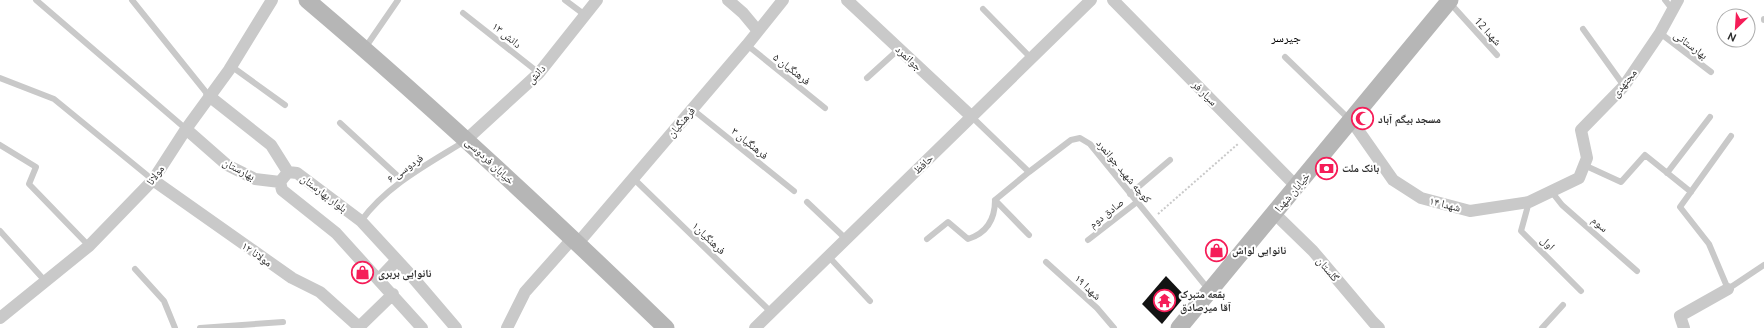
<svg xmlns="http://www.w3.org/2000/svg" width="1764" height="328" viewBox="0 0 1764 328" font-family="Ubuntu,'Noto Naskh Arabic',sans-serif">
  <style>
    .building { fill: #131313 }
    .lines { fill: none; stroke-linecap: round; stroke-linejoin: round }
    .path { stroke: #c9c9c9; stroke-width: 2; stroke-dasharray: 2 2; stroke-linecap: butt }
    .lane { stroke: #c9c9c9; stroke-width: 6 }
    .street { stroke: #c9c9c9; stroke-width: 12 }
    .secondary { stroke: #b6b6b6; stroke-width: 17 }
    .labels { text-anchor: middle; dominant-baseline: central; stroke-width: 4; stroke-linejoin: round; paint-order: stroke }
    .street-label { font-size: 11px; fill: #2c2c2c; stroke: #fff }
    .poi-label { font-size: 11px; font-weight: bold; fill: #2c2c2c; stroke: #fff; text-anchor: start }
    .neighbourhood-label { font-size: 12px; fill: #000; stroke: #fff }
  </style>
  <rect width="100%" height="100%" fill="#fff"/>
  <!-- building -->
  <path class="building" d="M1166,276L1185,296L1162,324L1142,304Z"/>
  <g class="lines">
    <!-- path -->
    <path class="path" d="M1158,214L1239,143"/>
    <!-- lane -->
    <path class="lane" d="M36,0L186,129
      M132,0L209,96
      M565,0L585,15
      M1665,0L1672,9
      M1450,3L1497,55
      M983,9L1031,58
      M463,13L539,73
      M1764,20V19
      M1583,29L1624,86
      M1660,33L1711,72
      M747,45L825,108
      M365,48L398,0
      M1285,57L1349,119
      M231,66L285,105
      M0,78L54,99L153,180
      M867,78L899,49
      M692,109L794,191
      M972,117L1029,172L1071,140L1080,138L1090,144L1209,290
      M340,123L402,180
      M1731,136L1680,207L1709,244L1728,289L1764,265
      M0,145L36,167L29,184L89,246
      M1584,165L1621,182L1645,155L1691,192
      M1667,173L1710,117
      M633,178L771,312
      M1551,191L1562,205L1637,271
      M1130,194L1170,160
      M995,200L1029,235
      M807,202L846,239
      M1529,202L1521,231L1581,291
      M361,221C387,185 428,164 465,141
      M0,231L46,282
      M927,239L948,222L968,239C987,233 995,220 995,200L1029,172
      M1088,240L1137,202
      M829,257L870,301
      M1046,262L1097,308L1114,328
      M135,269L164,301L175,328
      M200,328L283,322
      M1542,328L1563,305"/>
    <!-- street -->
    <path class="street" d="M728,0L743,13L758,31
      M847,0L972,117
      M1113,0L1296,186
      M209,96L271,145L288,172
      M1351,120L1393,180L1421,198L1470,211L1529,202L1579,178L1587,158L1581,130L1624,86L1660,33L1678,0
      M186,129L227,165L255,179L280,182
      M467,139L539,73L597,0
      M153,180L292,278L320,292L359,327
      M1274,213L1313,251L1373,322L1379,328
      M578,243L747,45L783,0
      M379,279L397,260
      M0,318L89,246L153,180L186,129L229,70L272,0
      M358,328L393,294
      M422,328L336,233L282,190L280,182L288,172L297,173L361,221L409,273L456,328
      M507,328L525,292L573,238
      M755,328L1091,0
      M1684,328L1680,316L1728,289"/>
    <!-- secondary -->
    <path class="secondary" d="M307,0C431,105 549,215 666,328
      M1179,328L1450,0"/>
  </g>
  <!-- icons -->
  <defs>
    <symbol id="mosque-ring" viewBox="-11 -11 22 22"><circle r="9.5" fill="#fff" stroke="#f51d58" stroke-width="1.5"/><path d="M3.5-4.9A6 6 0 1 0 3.5 4.9A5 5 0 1 1 3.5-4.9Z" fill="#f51d58"/></symbol>
    <symbol id="bank-ring" viewBox="-11 -11 22 22"><circle r="9.5" fill="#fff" stroke="#f51d58" stroke-width="1.5"/><path d="M-6-4H6V4H-6ZM0-2.3a2.3 2.3 0 1 0 0 4.6a2.3 2.3 0 1 0 0-4.6Z" fill="#f51d58"/></symbol>
    <symbol id="shop-ring" viewBox="-11 -11 22 22"><circle r="9.5" fill="#fff" stroke="#f51d58" stroke-width="1.5"/><path d="M-5-2.5h2.3a2.7 3.5 0 0 1 5.4 0H5L5.5 6h-11ZM-1.5-2.5h3a1.5 2.3 0 0 0-3 0Z" fill="#f51d58"/></symbol>
    <symbol id="temple-ring" viewBox="-11 -11 22 22"><circle r="9.5" fill="#fff" stroke="#f51d58" stroke-width="1.5"/><path d="M0-6L5-2H3V0L6.5 2.5H4V6H1.5V3h-3V6H-4V2.5H-6.5L-3 0V-2H-5Z" fill="#f51d58"/></symbol>
  </defs>
  <g fill-rule="evenodd">
    <use href="#mosque-ring" x="1350" y="106" width="25" height="25"/>
    <use href="#bank-ring" x="1314" y="156" width="25" height="25"/>
    <use href="#shop-ring" x="1204" y="238" width="25" height="25"/>
    <use href="#shop-ring" x="350" y="260" width="25" height="25"/>
    <use href="#temple-ring" x="1152" y="288" width="25" height="25"/>
  </g>
  <g class="labels">
    <!-- street labels -->
    <g class="street-label">
      <text transform="translate(1488 31) rotate(47)">شهدا 12</text>
      <text transform="translate(507 35) rotate(39)">دانش ۱۳</text>
      <text transform="translate(1691 45) rotate(37)">بهارستانی</text>
      <text transform="translate(909 58) rotate(43)">جوانمرد</text>
      <text transform="translate(792 69) rotate(38)">فرهنگیان ۵</text>
      <text transform="translate(536 74) rotate(-47)">دانش</text>
      <text transform="translate(1624 83) rotate(-51)">مجتهدی</text>
      <text transform="translate(1205 93) rotate(45)">سیار فر</text>
      <text transform="translate(681 122) rotate(-49)">فرهنگیان</text>
      <text transform="translate(750 143) rotate(39)">فرهنگیان ۳</text>
      <text transform="translate(490 161) rotate(43)">خیابان فردوسی</text>
      <text transform="translate(923 164) rotate(-44)">حافظ</text>
      <text transform="translate(405 168) rotate(-35)">فردوسی ۶</text>
      <text transform="translate(239 169) rotate(28)">بهارستان</text>
      <text transform="translate(1124 171) rotate(50)">کوچه شهید جوانمرد</text>
      <text transform="translate(155 175) rotate(-53)">مولانا</text>
      <text transform="translate(1292 192) rotate(-50)">خیابان شهدا</text>
      <text transform="translate(324 193) rotate(37)">بلوار بهارستان</text>
      <text transform="translate(1445 204) rotate(14)">شهدا ۱۴</text>
      <text transform="translate(1106 213) rotate(-38)">صادق دوم</text>
      <text transform="translate(1600 224) rotate(41)">سوم</text>
      <text transform="translate(709 238) rotate(44)">فرهنگیان۱</text>
      <text transform="translate(1548 243) rotate(45)">اول</text>
      <text transform="translate(257 254) rotate(35)">مولانا ۱۲</text>
      <text transform="translate(1328 269) rotate(50)">گلستان</text>
      <text transform="translate(1088 287) rotate(43)">شهدا ۱۹</text>
    </g>
    <!-- poi labels -->
    <g class="poi-label">
      <text x="1378" y="119">مسجد بیگم آباد</text>
      <text x="1342" y="168">بانک ملت</text>
      <text x="1232" y="250">نانوایی لواش</text>
      <text x="378" y="273">نانوایی بربری</text>
      <text x="1180" y="294">بقعه متبرک<tspan x="1180" dy="13">آقا میرصادق</tspan></text>
    </g>
    <!-- neighbourhood labels -->
    <g class="neighbourhood-label">
      <text x="1286" y="37">جیرسر</text>
    </g>
  </g>
  <!-- north arrow -->
  <g transform="translate(1736 28) rotate(205)"><circle r="19" fill="#ffffff" stroke="#ababab"/>
  <path d="M0-3L7 15L0 10L-7 15Z" fill="#f51d58"/>
  <text y="-6" font-size="11" font-weight="bold" text-anchor="middle" fill="#2c2c2c">N</text>
  </g>
</svg>
